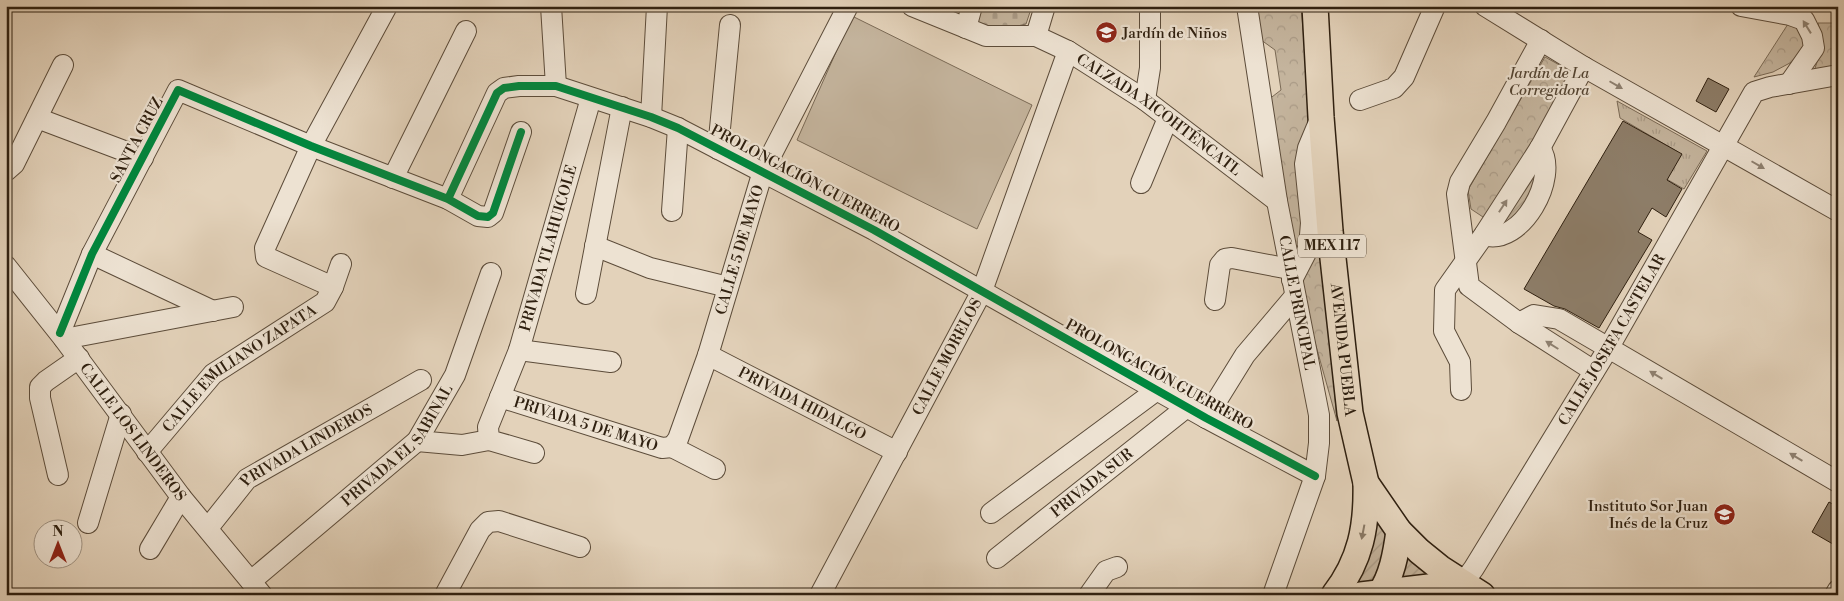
<svg xmlns="http://www.w3.org/2000/svg" width="1844" height="601" viewBox="0 0 1844 601" font-family="'Libre Bodoni',serif">
  <style>
    .grass { fill: url(#grass-tufts); stroke: #7a6a56 }
    .forest { fill: url(#forest-crowns); stroke: #7a6a56 }
    .cemetery { fill: url(#cemetery-stones); stroke: #7a6a56 }
    .garden { fill: url(#garden-furrows); stroke: #7a6a56 }
    .pitch { fill: #c4b49d; stroke: #7a6a56 }
    .building { fill: #8d7d68; stroke: #2f2010 }
    .lines { fill: none; stroke-linecap: round; stroke-linejoin: round }
    .minor-casing { stroke: #5c4c3a; stroke-width: 22 }
    .major-casing { stroke: #2f2010; stroke-width: 28 }
    .minor { stroke: #ede2d2; stroke-width: 20 }
    .major { stroke: #e3d2ba; stroke-width: 25 }
    .cycleway-casing { stroke: #ede2d2; stroke-width: 11 }
    .cycleway { stroke: #00873e; stroke-width: 8 }
    .oneway { fill: #8e8171 }
    .oneway2 { fill: #897965 }
    .labels { text-anchor: middle; dominant-baseline: central; stroke-width: 4.5; stroke-linejoin: round; paint-order: stroke }
    .shield { fill: #ede2d2; stroke: #685a4a; stroke-width: 1 }
    .shield-label { font-size: 14px; font-weight: bold; fill: #2f2010 }
    .poi-label { font-size: 15px; fill: #2f2010; stroke: #ede2d2; text-anchor: start }
    .park-label { font-size: 15px; font-style: italic; fill: #544533; stroke: #ede2d2 }
    .street-label { font-size: 15px; fill: #2f2010; stroke: #ede2d2 }
  </style>
  <defs>
    <pattern id="grass-tufts" width="24" height="20" patternUnits="userSpaceOnUse" patternTransform="scale(1.25)"><rect width="24" height="20" fill="#c4b49d"/><path d="M3 7l-1-3M5 7V3M7 7l1-3M15 17l-1-3M17 17v-4M19 17l1-3" fill="none" stroke="#a99a86"/></pattern>
    <pattern id="forest-crowns" width="20" height="18" patternUnits="userSpaceOnUse" patternTransform="scale(1.25)"><rect width="20" height="18" fill="#c4b49d"/><path d="M2 6a3 3 0 1 1 6 0M12 15a3 3 0 1 1 6 0" fill="none" stroke="#a99a86"/></pattern>
    <pattern id="cemetery-stones" width="16" height="16" patternUnits="userSpaceOnUse" patternTransform="scale(1.25)"><rect width="16" height="16" fill="#c4b49d"/><path d="M2 7V4a2 2 0 0 1 4 0v3zM10 15v-3a2 2 0 0 1 4 0v3z" fill="#a99a86"/></pattern>
    <pattern id="garden-furrows" width="10" height="10" patternUnits="userSpaceOnUse" patternTransform="scale(1.25)"><rect width="10" height="10" fill="#c4b49d"/><path d="M-1 1l2-2M0 10L10 0M9 11l2-2" fill="none" stroke="#a99a86"/></pattern>
  </defs>
  <rect width="100%" height="100%" fill="#e3d2ba"/>
  <filter id="stains"><feTurbulence type="fractalNoise" baseFrequency=".004" numOctaves="4"/><feColorMatrix values="0 0 0 0 .2 0 0 0 0 .09 0 0 0 0 .02 0 0 0 .5 -.17"/></filter>
  <radialGradient id="worn" r=".72"><stop offset=".6" stop-color="#630" stop-opacity="0"/><stop offset="1" stop-color="#630" stop-opacity=".3"/></radialGradient>
  <!-- grass -->
  <path class="grass" d="M1617,101L1707,151L1684,189L1663,177L1678,152L1620,118Z"/>
  <!-- forest -->
  <path class="forest" d="M1252,6H1301L1337,421L1299,285L1268,100L1281,90L1275,50L1257,37Z
    M1818,23H1838V72L1812,77C1819,58 1823,43 1818,23Z
    M1788,24L1800,25L1807,35L1803,56L1773,72L1754,77Z
    M1545,57L1574,73L1486,219L1471,209L1468,190Z"/>
  <!-- cemetery -->
  <path class="cemetery" d="M933,6H1032L1026,24L996,31Z"/>
  <!-- garden -->
  <path class="garden" d="M1536,157L1543,167L1520,218L1489,231Z
    M1374,518L1388,535L1377,583L1353,585Z
    M1401,551L1431,577L1395,582Z"/>
  <!-- pitch -->
  <path class="pitch" d="M852,16L1032,105L977,229L797,140Z"/>
  <!-- building -->
  <path class="building" d="M1708,78L1729,89L1716,112L1696,101Z
    M1623,121L1682,154L1667,180L1682,189L1666,217L1652,208L1638,232L1652,240L1599,328L1565,309L1554,306L1524,289Z
    M1829,502L1838,507V547L1812,532Z"/>
  <g class="lines">
    <defs>
      <g id="minor">
        <path d="M551,6L556,86"/>
        <path id="s1" d="M912,6L986,36H1036L1068,51L1145,100L1277,201"/>
        <path id="s2" d="M1247,6L1277,201L1319,415V443L1315,476L1273,595"/>
        <path d="M1485,6L1584,67L1838,211"/>
        <path d="M1741,6L1790,15L1804,20L1812,36L1814,48L1789,84"/>
        <path d="M966,28L972,6"/>
        <path d="M1036,36L1045,6"/>
        <path d="M1541,40L1496,122L1460,182L1457,194L1469,286L1519,323L1594,371"/>
        <path d="M1145,100L1150,68V6"/>
        <path d="M1360,100L1394,88L1404,77L1435,6"/>
        <path d="M651,117L657,6"/>
        <path d="M37,118L143,158"/>
        <path d="M718,149L730,25"/>
        <path d="M6,171L14,164L63,65"/>
        <path d="M393,178L466,31"/>
        <path d="M1141,183L1168,118"/>
        <path d="M448,199L497,93L504,88L519,86H556L651,117L678,128L874,230L1206,418L1315,476"/>
        <path d="M672,211L678,128"/>
        <path d="M1484,235C1521,247 1560,177 1540,148"/>
        <path d="M595,246L650,268L728,287"/>
        <path d="M92,254L213,311"/>
        <path id="s3" d="M6,266L64,339L181,497L262,595"/>
        <path d="M1292,280L1309,247L1311,223L1305,164L1308,148L1321,117"/>
        <path d="M333,287L266,257L265,248L311,146L387,6"/>
        <path d="M586,294L622,107"/>
        <path d="M1215,300L1220,265L1225,259L1232,258L1290,269"/>
        <path d="M1519,323L1534,315L1559,319L1838,482"/>
        <path d="M60,333L92,254L178,90L311,146L448,199L478,216L488,217L493,213L521,132"/>
        <path d="M64,339L233,307"/>
        <path d="M519,350L611,362"/>
        <path id="s4" d="M708,355L897,452"/>
        <path d="M1461,390L1460,362L1444,331L1445,290L1484,235L1540,148L1584,67"/>
        <path id="s5" d="M500,397L662,448L672,447"/>
        <path d="M1206,418L1245,355L1295,296"/>
        <path d="M417,441L462,445L489,440"/>
        <path id="s6" d="M672,447L678,439L708,355L763,171L848,6"/>
        <path d="M672,447L715,469"/>
        <path id="s7" d="M147,452L213,374L325,302L333,287L341,264"/>
        <path id="s8" d="M534,453L489,440L488,427L519,350L591,98"/>
        <path d="M58,475L40,398V387L46,381L79,358"/>
        <path d="M991,513L1157,390"/>
        <path d="M88,523L121,414"/>
        <path id="s9" d="M208,528L247,479L421,380"/>
        <path d="M150,549L181,497"/>
        <path id="s10" d="M997,558L1187,407"/>
        <path id="s11" d="M251,581L417,441L455,375L491,273"/>
        <path id="s12" d="M1463,583L1474,568L1609,347L1754,92L1770,87L1838,75"/>
        <path d="M445,595L480,530L488,522L499,521L580,547"/>
        <path id="s13" d="M820,595L982,291L1068,51"/>
        <path d="M1089,595L1106,571L1117,567"/>
        <path d="M1835,595L1838,590"/>
      </g>
      <g id="major">
        <path id="s14" d="M1315,6L1321,117L1330,231L1350,413L1366,483L1399,531L1419,551L1440,568L1482,595"/>
        <path d="M1334,595C1361,560 1367,526 1366,483"/>
        <path d="M1361,595L1463,583"/>
        <path d="M1379,595C1392,577 1396,553 1399,531"/>
      </g>
    </defs>
    <!-- minor casing -->
    <use href="#minor" class="minor-casing"/>
    <!-- major casing -->
    <use href="#major" class="major-casing"/>
    <!-- minor -->
    <use href="#minor" class="minor"/>
    <!-- major -->
    <use href="#major" class="major"/>
    <defs>
      <path id="cycleway" d="M448,199L497,93L504,88L519,86H556L651,117L678,128L874,230L1206,418L1315,476
        M60,333L92,254L178,90L311,146L448,199L478,216L488,217L493,213L521,132"/>
    </defs>
    <!-- cycleway casing -->
    <use href="#cycleway" class="cycleway-casing"/>
    <!-- cycleway -->
    <use href="#cycleway" class="cycleway"/>
  </g>
  <!-- one-way arrows -->
  <defs><path id="oneway-solid" d="M-6-.8H1V-3.2L6.5 0L1 3.2V.8H-6Z" transform="scale(1.25)"/></defs>
  <g class="oneway">
    <use href="#oneway-solid" transform="translate(1807 27) rotate(-122)"/>
    <use href="#oneway-solid" transform="translate(1616 85) rotate(30)"/>
    <use href="#oneway-solid" transform="translate(1758 165) rotate(30)"/>
    <use href="#oneway-solid" transform="translate(1503 206) rotate(-57)"/>
    <use href="#oneway-solid" transform="translate(1552 345) rotate(-148)"/>
    <use href="#oneway-solid" transform="translate(1656 375) rotate(-149)"/>
    <use href="#oneway-solid" transform="translate(1796 457) rotate(-149)"/>
  </g>
  <use class="oneway2" href="#oneway-solid" transform="translate(1363 532) rotate(101)"/>
  <!-- icons -->
  <defs>
    <symbol id="school-disc" viewBox="-11 -11 22 22"><circle r="9.5" fill="#8f2418" stroke="#ede2d2"/><path d="M0-5L7-2L0 1L-7-2ZM-4 1L0 2.5L4 1V4Q0 6-4 4Z" fill="#fff"/></symbol>
    <symbol id="university-disc" viewBox="-11 -11 22 22"><circle r="9.5" fill="#8f2418" stroke="#ede2d2"/><path d="M0-5L7-2L0 1L-7-2ZM-4 1L0 2.5L4 1V4Q0 6-4 4Z" fill="#fff"/></symbol>
  </defs>
  <g fill-rule="evenodd">
    <use href="#school-disc" x="1094" y="20" width="25" height="25"/>
    <use href="#university-disc" x="1712" y="502" width="25" height="25"/>
  </g>
  <g class="labels">
    <!-- shield labels -->
    <rect class="shield" x="1298" y="234.5" width="68" height="23" rx="4"/>
    <g class="shield-label">
      <text x="1332" y="246">MEX 117</text>
    </g>
    <!-- poi labels -->
    <g class="poi-label">
      <text x="1122" y="33">Jardín de Niños</text>
      <text x="1708" y="506" text-anchor="end">Instituto Sor Juan<tspan x="1708" dy="17">Inés de la Cruz</tspan></text>
    </g>
    <!-- park labels -->
    <g class="park-label">
      <text x="1549" y="73">Jardín de La<tspan x="1549" dy="17">Corregidora</tspan></text>
    </g>
    <!-- street labels -->
    <g class="street-label">
      <text stroke="none"><textPath href="#s1" startOffset="276">CALZADA XICOHTÉNCATL</textPath></text>
      <text transform="translate(137 140) rotate(-62)">SANTA CRUZ</text>
      <text transform="translate(805 179) rotate(28)">PROLONGACIÓN GUERRERO</text>
      <text stroke="none"><textPath href="#s8" startOffset="249">PRIVADA TLAHUICOLE</textPath></text>
      <text stroke="none"><textPath href="#s6" startOffset="209">CALLE 5 DE MAYO</textPath></text>
      <text stroke="none"><textPath href="#s2" startOffset="301">CALLE PRINCIPAL</textPath></text>
      <text stroke="none"><textPath href="#s12" startOffset="285">CALLE JOSEFA CASTELAR</textPath></text>
      <text stroke="none"><textPath href="#s14" startOffset="345">AVENIDA PUEBLA</textPath></text>
      <text stroke="none"><textPath href="#s13" startOffset="270">CALLE MORELOS</textPath></text>
      <text stroke="none"><textPath href="#s7" startOffset="126">CALLE EMILIANO ZAPATA</textPath></text>
      <text transform="translate(1159 375) rotate(29)">PROLONGACIÓN GUERRERO</text>
      <text stroke="none"><textPath href="#s4" startOffset="106">PRIVADA HIDALGO</textPath></text>
      <text stroke="none"><textPath href="#s5" startOffset="90">PRIVADA 5 DE MAYO</textPath></text>
      <text stroke="none"><textPath href="#s3" startOffset="209">CALLE LOS LINDEROS</textPath></text>
      <text stroke="none"><textPath href="#s11" startOffset="201">PRIVADA EL SABINAL</textPath></text>
      <text stroke="none"><textPath href="#s9" startOffset="131">PRIVADA LINDEROS</textPath></text>
      <text stroke="none"><textPath href="#s10" startOffset="121">PRIVADA SUR</textPath></text>
    </g>
  </g>
  <!-- margin -->
  <rect width="1844" height="601" fill="none" stroke="#e3d2ba" stroke-width="25"/>
  <rect x="8" y="8" width="1829" height="586" fill="none" stroke="#2f2010" stroke-width="2.5"/>
  <rect x="12" y="12" width="1819" height="576" fill="none" stroke="#2f2010"/>
  <!-- north arrow -->
  <g transform="translate(58 544)"><circle r="24" fill="#ede2d2" stroke="#a19484"/>
  <path d="M0-4L9 19L0 12L-9 19Z" fill="#8f2418"/>
  <text y="-8" font-size="14" font-weight="bold" text-anchor="middle" fill="#2f2010">N</text>
  </g>
  <rect width="100%" height="100%" filter="url(#stains)"/>
  <rect width="100%" height="100%" fill="url(#worn)"/>
</svg>
